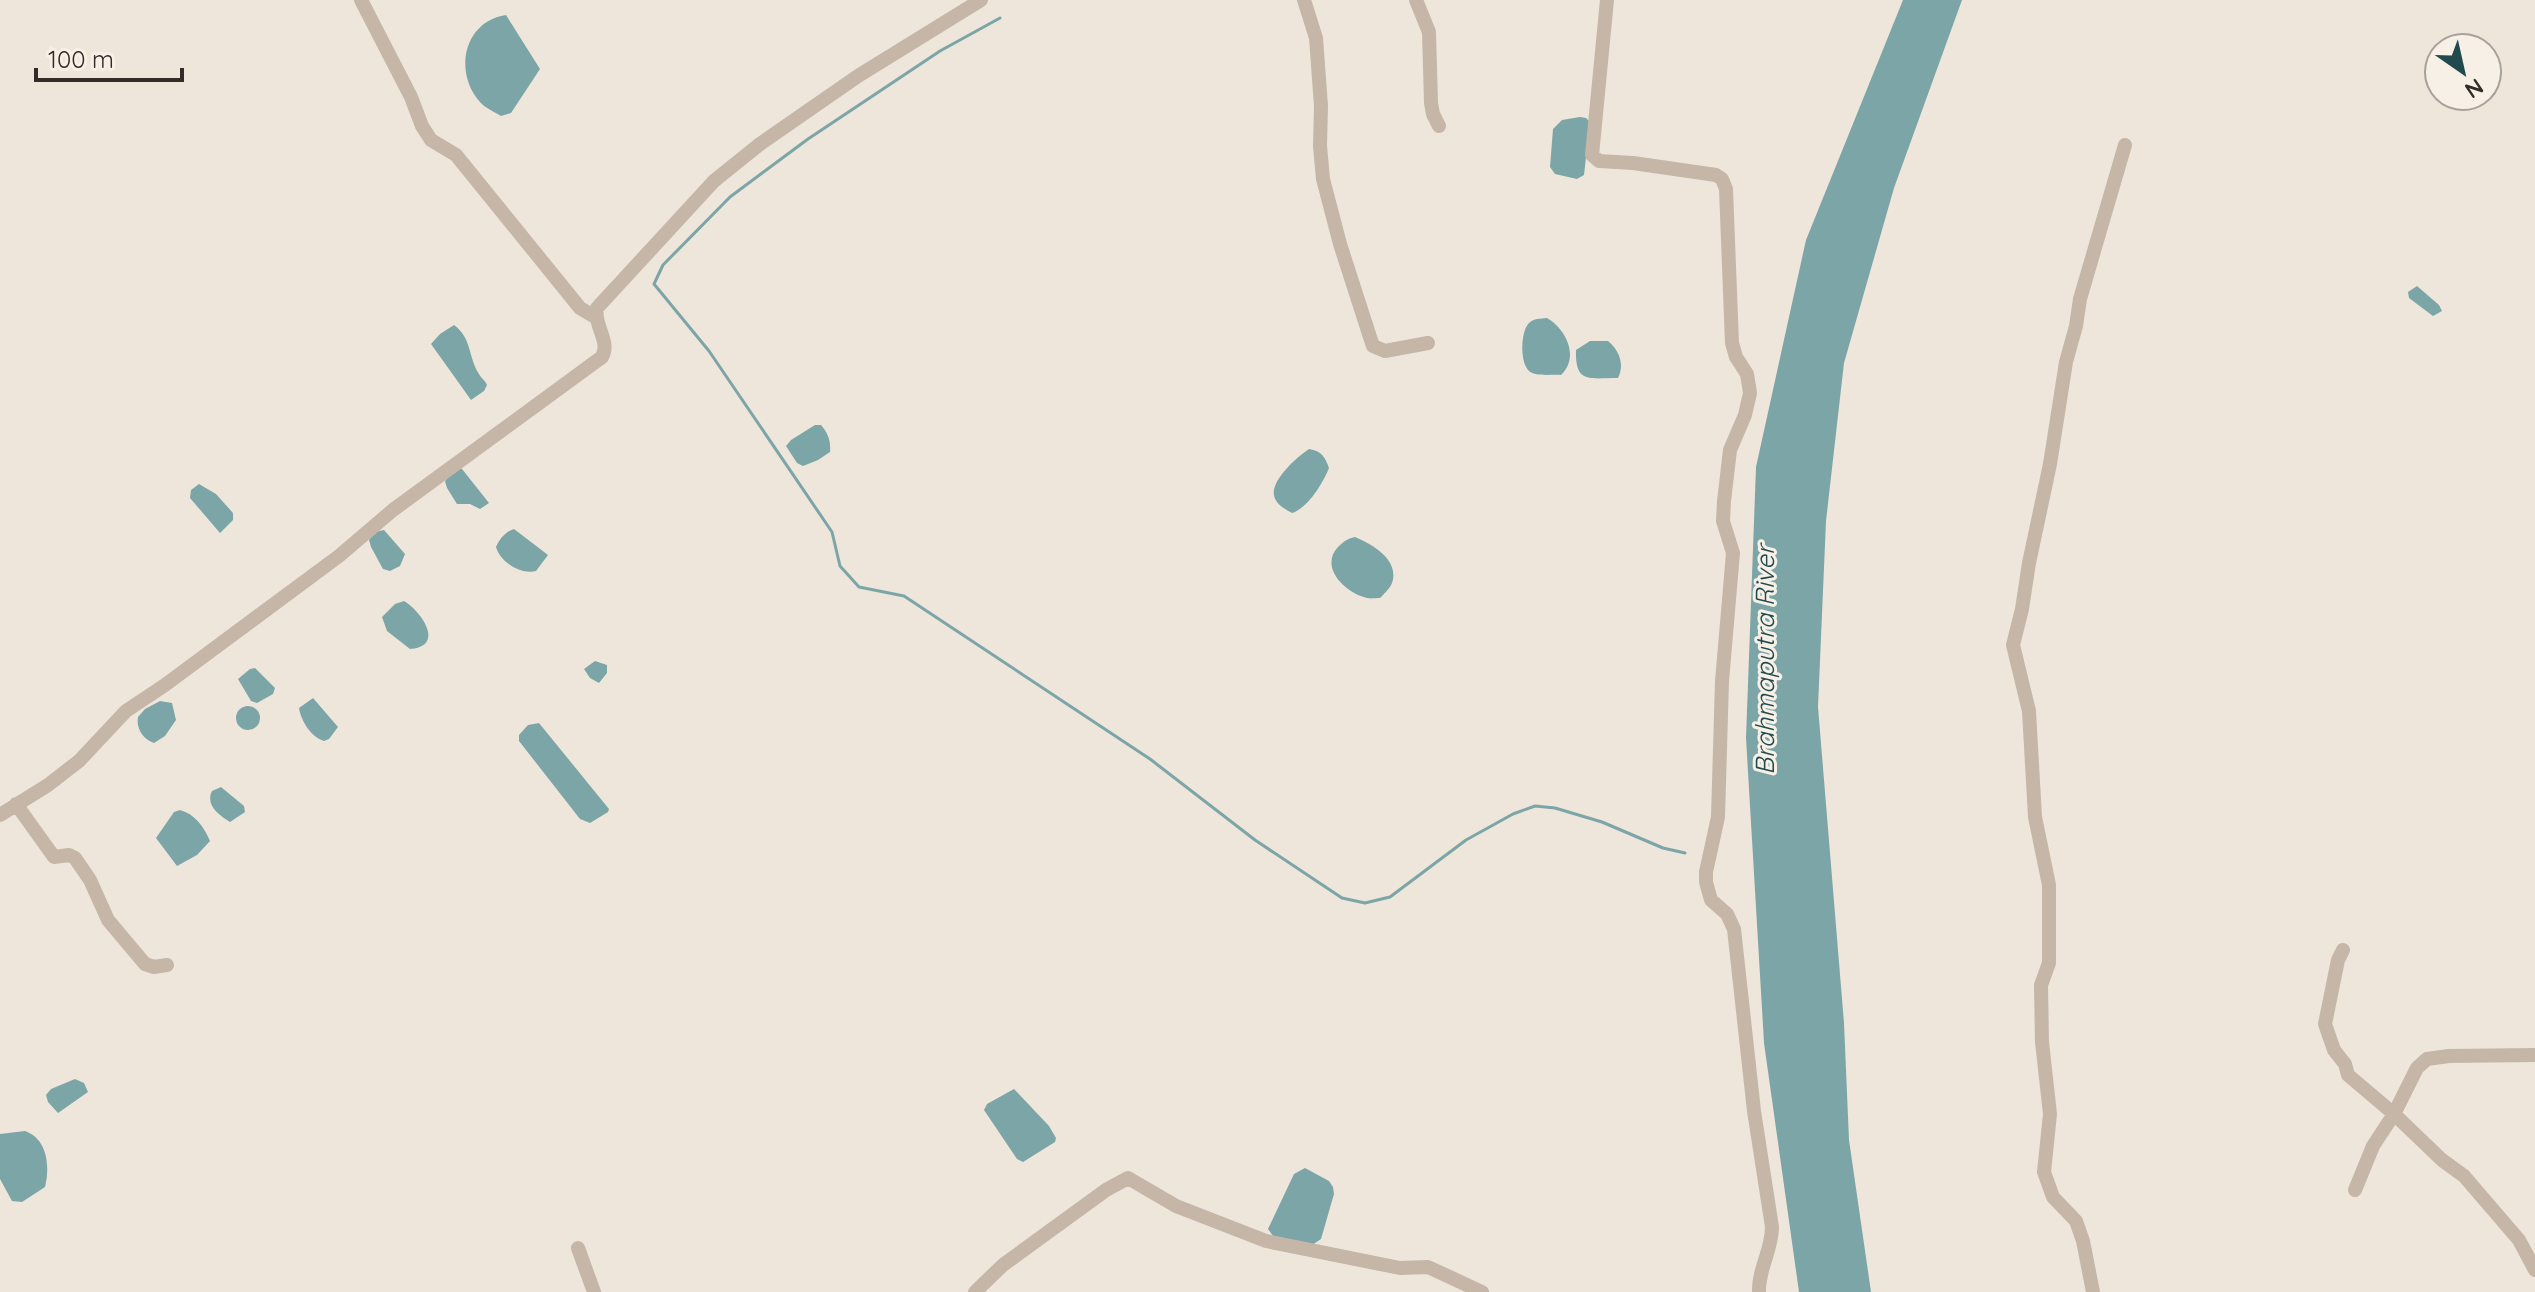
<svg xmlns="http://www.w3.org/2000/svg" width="2535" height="1292" viewBox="0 0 2535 1292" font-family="Quicksand,sans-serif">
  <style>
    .water { fill: #7ca5a8 }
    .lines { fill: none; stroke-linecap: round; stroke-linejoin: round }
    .stream { stroke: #7ca5a8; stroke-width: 3 }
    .minor { stroke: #c5b6a8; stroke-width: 14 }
    .labels { text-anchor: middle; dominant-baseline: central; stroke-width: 6; stroke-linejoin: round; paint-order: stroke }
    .water-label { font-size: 26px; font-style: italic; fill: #214a4f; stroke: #f7f0e6 }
  </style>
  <rect width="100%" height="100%" fill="#eee6da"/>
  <!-- water -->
  <path class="water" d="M1903,0H1962L1894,188L1844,363L1826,521L1818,707L1844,1023L1849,1140L1871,1292H1799L1764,1043L1746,738L1756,467L1806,240Z
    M506,15L540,69L511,113L501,116C495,112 485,108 480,102C453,72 464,21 506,15Z
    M1580,117L1586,118L1590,122L1584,175L1577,179L1555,174L1550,167L1553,129L1562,120Z
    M2417,286L2439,305L2442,311L2433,316L2409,298L2408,292Z
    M1547,318C1566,329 1580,357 1561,375C1552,374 1536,377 1529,371C1520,363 1520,332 1529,323C1534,318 1540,319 1547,318Z
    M454,325C472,338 468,357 479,374C481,378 485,380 487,385L484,391L471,400L431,344L440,334Z
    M1590,341H1608C1619,350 1625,364 1618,378C1589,378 1575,384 1576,350Z
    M815,425H821C828,433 831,441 830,452L818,460L803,466L797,463L786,446L791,440Z
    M1309,449C1322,451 1325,457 1329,468C1323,483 1308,508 1292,513C1285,509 1275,504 1274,495C1271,480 1298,456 1309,449Z
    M457,468L462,469L489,503L480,509L470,504H457L447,488L445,481Z
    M199,484L216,494L233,513V520L220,533L190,498L191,490Z
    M514,529L548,555L536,571C521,575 500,562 496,547C500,538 505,532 514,529Z
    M384,530L405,554L400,566L390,571L383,569L371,547L369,540L375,532Z
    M1355,537C1372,544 1400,560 1392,583C1390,588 1384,594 1380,598C1376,598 1371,599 1367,598C1345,593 1319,567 1338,547C1344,541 1347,539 1355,537Z
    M404,601C421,611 446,646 410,649L387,631L382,617L395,604Z
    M595,661L607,665V673L599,683L590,678L584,669Z
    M255,668L275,688L273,694L257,703L251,701L238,679L250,669Z
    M313,698L338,727L329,739L324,741C311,737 301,721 299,708Z
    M160,701L172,703L176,720L165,736L154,743C143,739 136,729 138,717L145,709Z
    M236 718a12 12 0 1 1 24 0a12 12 0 1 1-24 0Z
    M539,723L609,809L608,812L590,823L580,819L519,741V735L528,725Z
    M221,787L244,806L245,812L230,822C219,815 205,805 212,791Z
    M180,810C195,814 204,827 210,841L197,855L177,866L156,838L174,812Z
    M75,1079L84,1083L88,1092L58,1113L48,1102L46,1095L51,1089Z
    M1014,1089L1049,1126L1056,1138L1055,1142L1023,1162L1017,1159L984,1110L987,1104Z
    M25,1131C48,1139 50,1167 45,1187L22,1202L12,1201L0,1179V1134Z
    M1305,1168L1329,1181L1333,1187L1334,1194L1321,1239L1312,1245L1273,1236L1268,1229L1294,1174Z"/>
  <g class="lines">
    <!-- stream -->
    <path class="stream" d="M1000,18L940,51L808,139L730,197L663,265L654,284L709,351L832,532L840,566L859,587L904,596L1150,759L1255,840L1342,898L1365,903L1390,897L1466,840L1513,814L1535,806L1555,808L1602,822L1663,848L1685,853"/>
    <!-- minor -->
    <path class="minor" d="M361,0L411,97L422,126L431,140L456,155L580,308L595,317
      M1304,0L1316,38L1321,106L1320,146L1323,179L1340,244L1369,334L1373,346L1385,351L1428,343
      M1416,0L1429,32L1431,103L1433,114L1439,126
      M1607,0L1592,155L1599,161L1633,163L1716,175L1722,179L1726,189L1732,343L1736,357L1747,374L1750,393L1745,415L1730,450L1724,501L1723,521L1733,553L1722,681L1718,817L1706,872V882L1711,900L1727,914L1734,929L1754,1111L1772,1227C1772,1250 1758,1270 1759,1292
      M16,804L54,857L69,855L75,858L90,880L108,920L145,964L154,967L167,965
      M0,815L48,785L79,761L126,711L165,685L339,556L393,510L602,357C611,341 593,325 597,308L714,181L760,144L858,76L981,0
      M2343,950L2338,960L2325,1024L2334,1050L2345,1064L2348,1075L2394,1114L2442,1160L2464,1176L2519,1240L2535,1270
      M2355,1190L2373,1146L2394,1114L2417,1068L2427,1059L2449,1056L2535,1055
      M578,1248L594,1292
      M975,1292L1003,1265L1106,1190L1128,1178L1176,1206L1266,1241L1400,1268L1428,1267L1482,1292
      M2093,1292L2083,1241L2076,1221L2053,1197L2044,1172L2050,1114L2042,1042L2041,985L2049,963V885L2035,817L2029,711L2013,645L2022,609L2029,563L2050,464L2066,362L2076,326L2080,299L2125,145"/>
  </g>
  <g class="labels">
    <!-- water labels -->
    <g class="water-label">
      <text transform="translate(1764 660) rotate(-90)">Brahmaputra River</text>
    </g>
  </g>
  <!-- north arrow -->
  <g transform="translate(2463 72) rotate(146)"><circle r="38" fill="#f7f0e6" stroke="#a8a19a" stroke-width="2"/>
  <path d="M0-6L14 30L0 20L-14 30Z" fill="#214a4f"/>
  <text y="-12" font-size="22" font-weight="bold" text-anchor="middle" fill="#322b27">N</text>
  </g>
  <!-- scale -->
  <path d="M36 68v12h146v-12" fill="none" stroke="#322b27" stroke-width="4"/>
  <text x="48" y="68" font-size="24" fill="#322b27" stroke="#f7f0e6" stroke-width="6" paint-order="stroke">100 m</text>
</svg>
